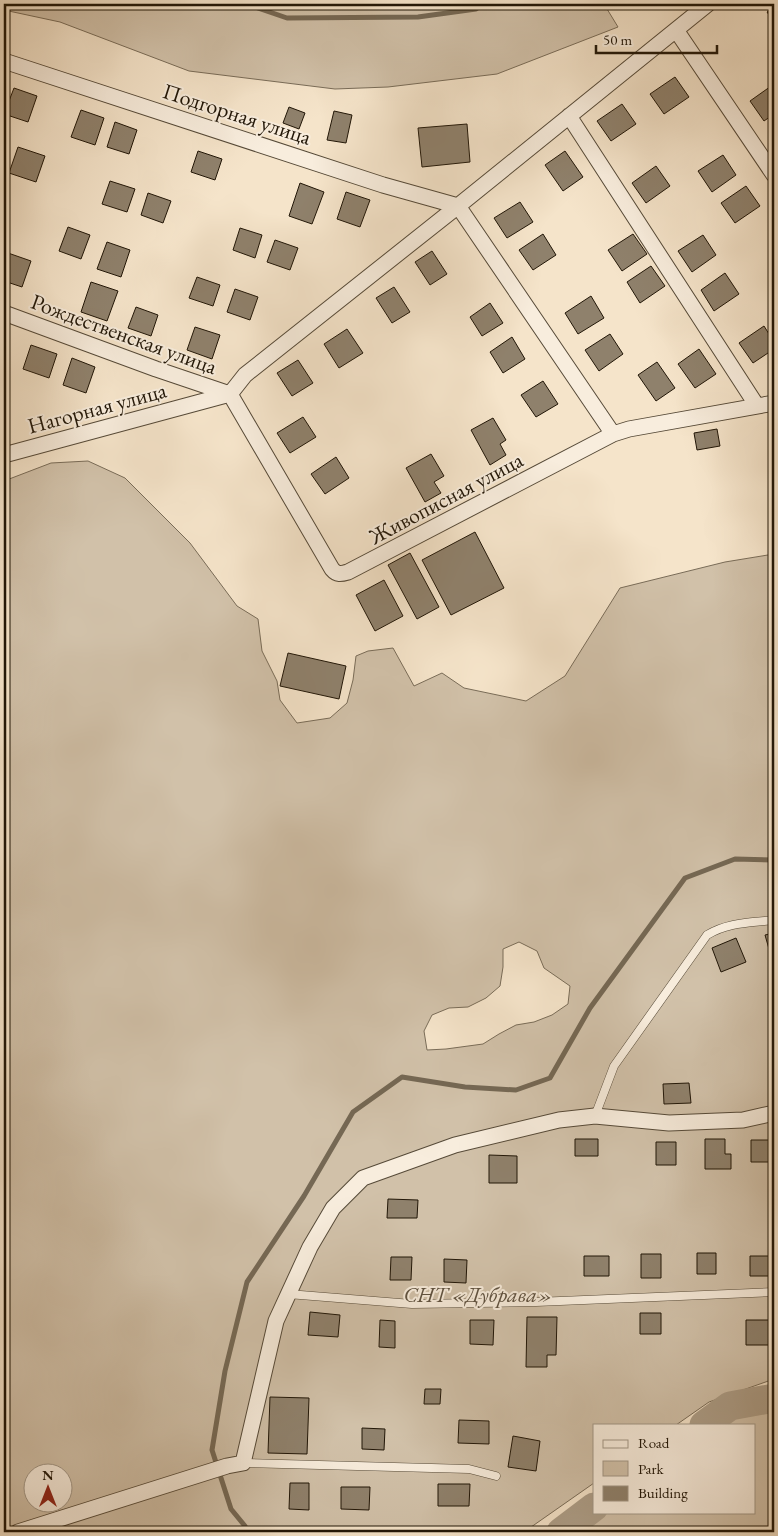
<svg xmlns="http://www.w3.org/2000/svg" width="778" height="1536" viewBox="0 0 778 1536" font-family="'EB Garamond',serif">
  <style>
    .green { fill: #d1c1a9; stroke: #796c58; fill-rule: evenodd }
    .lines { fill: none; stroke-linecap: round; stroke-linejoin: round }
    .stream { stroke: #756854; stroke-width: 5 }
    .river { stroke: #ad9e88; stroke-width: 29 }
    .building { fill: #8f816c; stroke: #211607 }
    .service-casing { stroke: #564a38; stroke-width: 9 }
    .minor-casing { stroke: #564a38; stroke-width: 17 }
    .service { stroke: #f8eddd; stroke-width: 8 }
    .minor { stroke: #f8eddd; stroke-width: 15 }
    .labels { text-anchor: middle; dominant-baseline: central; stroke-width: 4; stroke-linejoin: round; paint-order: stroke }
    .street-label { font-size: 22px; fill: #211607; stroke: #f8eddd }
    .park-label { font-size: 22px; font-style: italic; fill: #5f5240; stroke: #f8eddd }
  </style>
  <rect width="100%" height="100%" fill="#f5e4ca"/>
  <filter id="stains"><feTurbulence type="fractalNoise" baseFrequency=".004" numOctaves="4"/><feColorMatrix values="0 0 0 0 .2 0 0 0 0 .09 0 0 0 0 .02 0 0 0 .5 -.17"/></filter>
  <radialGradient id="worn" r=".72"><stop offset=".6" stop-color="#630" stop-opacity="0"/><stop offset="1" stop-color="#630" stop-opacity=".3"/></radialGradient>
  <!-- green -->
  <path class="green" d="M4,4H604L618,27L497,74L388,87L335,89L189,71L60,22L4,10Z
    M88,461L125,478L190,543L237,606L258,619L262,651L277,681L280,700L297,723L330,718L347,703L353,680L356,656L368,651L393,648L414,686L442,673L464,688L526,701L565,676L620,588L725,562L774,554V1379L709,1402L676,1425H594V1483L524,1532H4V481L51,463ZM519,942L537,951L544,968L570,986L568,1004L552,1015L534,1022L516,1025L499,1034L483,1044L446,1049L427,1050L424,1031L432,1015L449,1008L468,1007L486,998L500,986L503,967V949ZM32,1474H62V1504H32Z
    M769,1406L774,1407V1532H576L602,1512H754V1425H717L750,1408Z"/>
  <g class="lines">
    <!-- stream -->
    <path class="stream" d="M246,4L287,18L418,17L476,9L483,4
      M246,1532L245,1526L231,1509L212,1450L225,1371L247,1282L304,1196L353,1112L402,1077L465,1087L516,1090L550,1078L590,1008L685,878L735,859L774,860"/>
    <!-- river -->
    <path class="river" d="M704,1425L730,1406L774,1398
      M561,1532L594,1507"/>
  </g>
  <!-- building -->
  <path class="building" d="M774,8V22L767,12Z
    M675,77L689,97L664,114L650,94Z
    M774,84V114L764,121L750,101Z
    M14,88L37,96L28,122L4,114Z
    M622,104L636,124L611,141L597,121Z
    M289,107L305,113L299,129L283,123Z
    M81,110L104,118L95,145L71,137Z
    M334,111L352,115L346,143L327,140Z
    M115,122L137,130L129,154L107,147Z
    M467,124L470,162L422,167L418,128Z
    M18,147L45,156L36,182L9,173Z
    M198,151L222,159L215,180L191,172Z
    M565,151L583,177L563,191L545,165Z
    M723,155L736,175L712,192L698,171Z
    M656,166L670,186L646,203L632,183Z
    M110,181L135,189L127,212L102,204Z
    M300,183L324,192L312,224L289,216Z
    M746,186L760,206L735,223L721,203Z
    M346,192L370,200L360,227L337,219Z
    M148,193L171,201L163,223L141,215Z
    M520,202L533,222L507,238L494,218Z
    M68,227L90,235L81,259L59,251Z
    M240,228L262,235L255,258L233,250Z
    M543,234L556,255L533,270L519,250Z
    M633,234L647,254L622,271L608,250Z
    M703,235L716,255L692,272L678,251Z
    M275,240L298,248L290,270L267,262Z
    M107,242L130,250L121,277L97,269Z
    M432,251L447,274L430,285L415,262Z
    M8,253L31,261L22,287L4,281V265Z
    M651,266L665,286L640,303L627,282Z
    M725,273L739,294L714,311L701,290Z
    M197,277L220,285L213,306L189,298Z
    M91,282L118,291L107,321L81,312Z
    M394,287L410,312L392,323L376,298Z
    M235,289L258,297L250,320L227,312Z
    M591,296L604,318L578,334L565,313Z
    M490,303L503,323L482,336L470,317Z
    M136,307L158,315L151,336L128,328Z
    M764,326L774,342V349L753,363L739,343Z
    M195,327L220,335L212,359L187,350Z
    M347,329L363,353L339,368L324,344Z
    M610,334L623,354L599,371L585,350Z
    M512,337L525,359L503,373L490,352Z
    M31,345L57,354L49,378L23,369Z
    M699,349L716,374L695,388L678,364Z
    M72,358L95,367L86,393L63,385Z
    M298,360L313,383L292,396L277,373Z
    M657,362L675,388L656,401L638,375Z
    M543,381L558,404L536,417L521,395Z
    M303,417L316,437L290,453L277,433Z
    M493,418L506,440L500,444L506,455L490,465L471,430Z
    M717,429L720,446L697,450L694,433Z
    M431,454L444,476L434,482L441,493L425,502L406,468Z
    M336,457L349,478L325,494L311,474Z
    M475,532L504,588L451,615L422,560Z
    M410,553L439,607L417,619L388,565Z
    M384,580L403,616L375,631L356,595Z
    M288,653L346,666L339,699L280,686Z
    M774,933V955L771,956L765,935Z
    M736,938L746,962L721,972L712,948Z
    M689,1083L691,1103L664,1104L663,1084Z
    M575,1139H598V1156H575Z
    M705,1139H725V1154H731V1169H705Z
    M751,1140H773V1162H751Z
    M656,1142H676V1165H656Z
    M489,1155L517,1156V1183H489Z
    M388,1199L418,1200L417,1218H387Z
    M697,1253H716V1274H697Z
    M641,1254H661V1278H641Z
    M584,1256H609V1276H584Z
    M750,1256H774V1276H750Z
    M391,1257H412L411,1280H390Z
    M444,1259L467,1260L466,1283L444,1282Z
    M310,1312L340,1315L338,1337L308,1335Z
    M640,1313H661V1334H640Z
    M527,1317H557L556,1355H547V1367H526Z
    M380,1320L395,1321V1348L379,1347Z
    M470,1320H494L493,1345L470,1344Z
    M746,1320H774V1345H746Z
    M425,1389H441L440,1404H424Z
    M270,1397L309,1398L307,1454L268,1453Z
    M459,1420L489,1421V1444L458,1443Z
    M362,1428L385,1429L384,1450L362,1449Z
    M513,1436L540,1441L536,1471L508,1467Z
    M290,1483H309V1510L289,1509Z
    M438,1484H470L469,1506H438Z
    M341,1487H370L369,1510L341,1509Z"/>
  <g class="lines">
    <defs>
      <path id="service" d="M595,1116L614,1066L707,935C728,922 750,923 774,920
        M288,1294L412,1304L536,1302L774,1292
        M243,1463L469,1469L496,1476"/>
      <path id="minor" d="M676,30L774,175
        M4,61L383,185L458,206
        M569,116L757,406
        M458,206L613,434
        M4,313L156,369L230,394
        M230,394L332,569C337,575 341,574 348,572L613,434L629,429L774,403
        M230,394L245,375L458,206L708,4
        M4,455L230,394
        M18,1532L227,1466L243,1463L276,1321L310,1247L333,1208L363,1178L455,1145L559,1120L595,1116L669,1123L743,1120L774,1113"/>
    </defs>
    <!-- service casing -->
    <use href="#service" class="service-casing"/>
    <!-- minor casing -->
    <use href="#minor" class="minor-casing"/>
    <!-- service -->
    <use href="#service" class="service"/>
    <!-- minor -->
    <use href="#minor" class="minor"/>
  </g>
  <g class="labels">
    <!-- street labels -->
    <g class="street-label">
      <text transform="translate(237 114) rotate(18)">Подгорная улица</text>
      <text transform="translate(124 334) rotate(20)">Рождественская улица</text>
      <text transform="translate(97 408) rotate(-15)">Нагорная улица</text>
      <text transform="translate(446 498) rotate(-28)">Живописная улица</text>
    </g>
    <!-- park labels -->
    <g class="park-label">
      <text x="478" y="1294">СНТ «Дубрава»</text>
    </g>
  </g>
  <!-- margin -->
  <rect width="778" height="1536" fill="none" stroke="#f5e4ca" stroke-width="20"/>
  <rect x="5" y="5" width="768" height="1526" fill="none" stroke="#211607" stroke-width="2.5"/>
  <rect x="10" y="10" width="758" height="1516" fill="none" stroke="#211607"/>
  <!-- legend -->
  <rect x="593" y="1424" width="162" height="90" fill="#f8eddd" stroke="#a29787"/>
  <rect x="603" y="1440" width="25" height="8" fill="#f8eddd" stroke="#a29787"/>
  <text x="638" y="1448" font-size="15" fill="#211607">Road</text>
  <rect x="603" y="1461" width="25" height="15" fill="#d1c1a9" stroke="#a29787"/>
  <text x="638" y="1474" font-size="15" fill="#211607">Park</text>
  <rect x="603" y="1486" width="25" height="15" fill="#8f816c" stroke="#a29787"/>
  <text x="638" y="1498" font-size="15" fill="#211607">Building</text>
  <!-- north arrow -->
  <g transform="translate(48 1488)"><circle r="24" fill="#f8eddd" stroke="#a29787"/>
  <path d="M0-4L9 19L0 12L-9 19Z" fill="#8f2418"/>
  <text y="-8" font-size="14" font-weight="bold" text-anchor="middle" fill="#211607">N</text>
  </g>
  <!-- scale -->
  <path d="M596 45v8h121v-8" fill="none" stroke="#211607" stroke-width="2.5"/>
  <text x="603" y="45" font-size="15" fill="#211607" stroke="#f8eddd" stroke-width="4" paint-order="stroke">50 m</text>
  <rect width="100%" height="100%" filter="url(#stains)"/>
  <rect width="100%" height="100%" fill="url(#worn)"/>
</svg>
